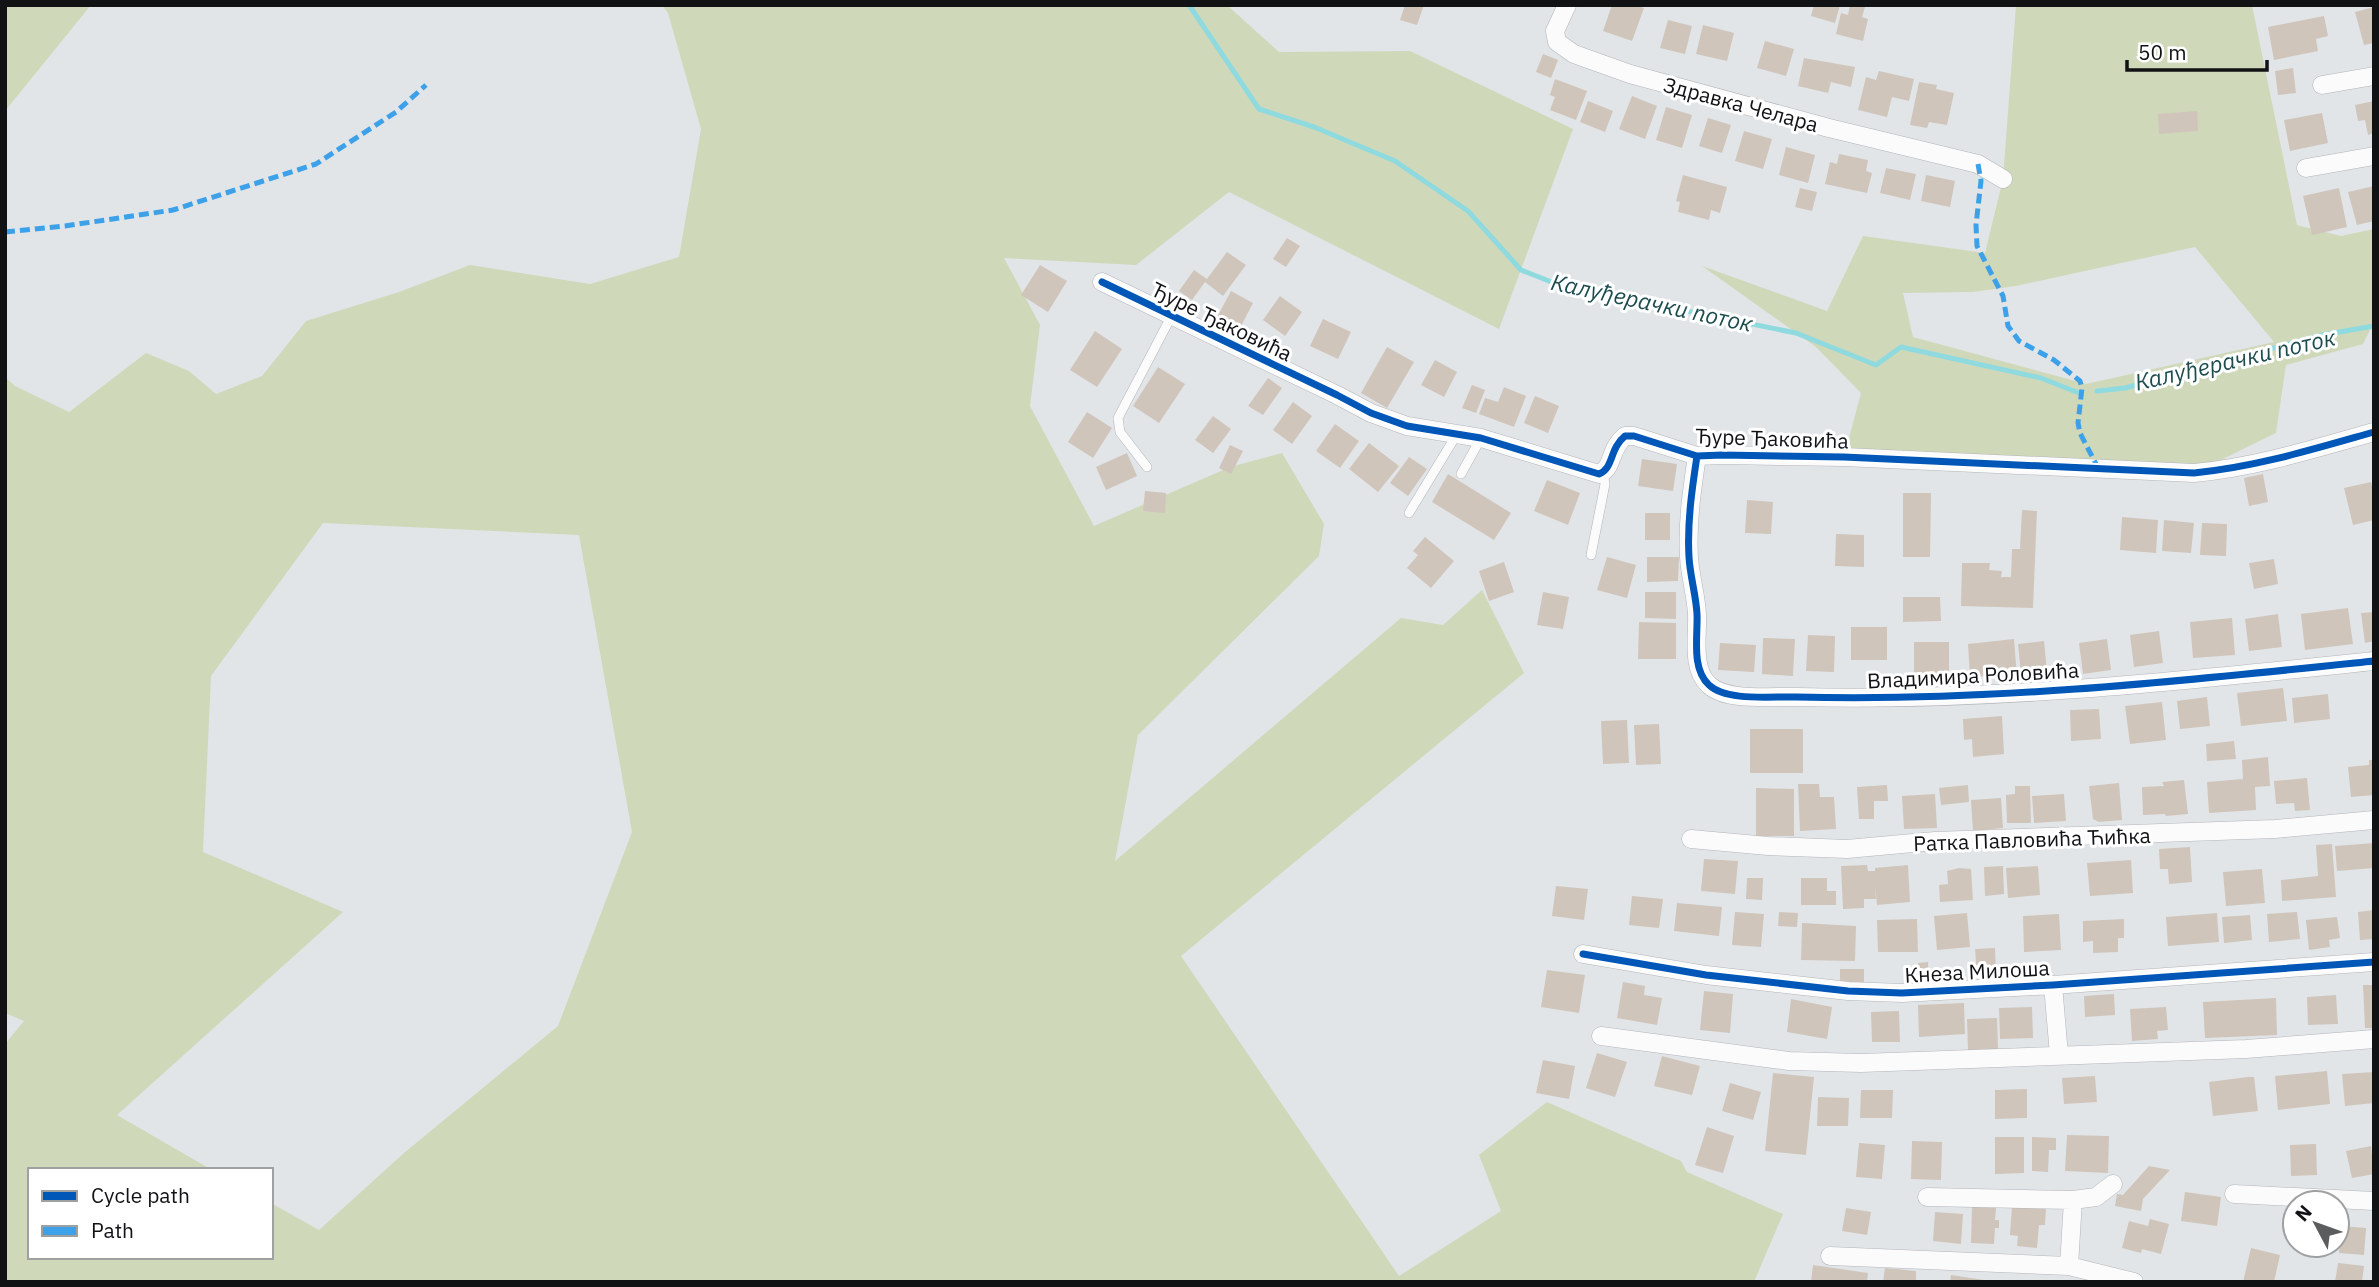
<svg xmlns="http://www.w3.org/2000/svg" width="2379" height="1287" viewBox="0 0 2379 1287" font-family="'IBM Plex Sans',sans-serif">
  <style>
    .green { fill: #d0d8ba; fill-rule: evenodd }
    .lines { fill: none; stroke-linecap: round; stroke-linejoin: round }
    .stream { stroke: #8fdade; stroke-width: 5 }
    .building { fill: #cfc5bb }
    .lane-casing { stroke: #b2b5b8; stroke-width: 10 }
    .street-casing { stroke: #b2b5b8; stroke-width: 19 }
    .lane { stroke: #fbfbfc; stroke-width: 9 }
    .street { stroke: #fbfbfc; stroke-width: 18 }
    .quiet { stroke: #3da1ea; stroke-width: 5; stroke-dasharray: 10 5; stroke-linecap: butt }
    .cycleway-casing { stroke: #fff; stroke-width: 11 }
    .cycleway { stroke: #0057b8; stroke-width: 7 }
    .labels { text-anchor: middle; dominant-baseline: central; stroke-width: 6; stroke-linejoin: round; paint-order: stroke }
    .street-label { font-size: 21px; fill: #101214; stroke: #fff }
    .water-label { font-size: 23px; font-style: italic; fill: #1c4c4e; stroke: #fff }
  </style>
  <rect width="100%" height="100%" fill="#e2e5e8"/>
  <!-- green -->
  <path class="green" d="M5,5H91L5,111Z
    M662,5H1227L1279,52L1410,51L1573,129L1499,329L1229,192L1136,265L1004,258L1040,325L1030,406L1094,526L1230,467L1282,453L1324,524L1319,556L1138,735L1115,861L1401,618L1443,625L1482,590L1524,673L1181,956L1399,1276L1501,1211L1479,1155L1547,1102L1681,1161L1687,1172L1783,1214L1754,1282H5V1044L24,1021L5,1013V377L15,386L69,412L146,353L189,371L216,394L262,376L306,321L399,292L470,265L590,284L679,257L701,129L668,13ZM323,523L579,535L632,832L558,1026L404,1153L319,1230L271,1203V1257H30V1170H212L117,1115L343,912L203,852L211,676Z
    M2016,5H2252L2297,225L2341,236L2374,229V322L2363,344L2286,365L2276,433L2194,473L1844,457L1861,393L1816,347L1702,266L1827,311L1863,236L1985,253L2003,179ZM2195,247L2274,342L2086,384L1913,337L1903,293L1973,292L2016,286Z"/>
  <g class="lines">
    <!-- stream -->
    <path class="stream" d="M1189,5L1259,109L1314,127L1395,161L1468,211L1521,270L1559,285L1796,333L1876,365L1901,347L2041,378L2079,393
      M2097,391L2125,388L2322,335L2374,326"/>
  </g>
  <!-- building -->
  <path class="building" d="M1405,5H1424L1417,25L1400,20Z
    M1612,5H1635L1644,8L1632,41L1603,31Z
    M1814,5H1840L1835,23L1811,16Z
    M1850,5L1865,7L1862,17L1868,19L1863,41L1836,34L1841,13L1848,15Z
    M2374,7V43L2364,45L2355,12Z
    M2324,16L2328,36L2316,39L2318,51L2274,60L2268,27Z
    M1668,20L1692,26L1685,54L1660,48Z
    M1703,25L1734,33L1727,61L1696,54Z
    M1765,41L1794,49L1786,76L1757,68Z
    M1543,54L1558,60L1551,78L1536,72Z
    M1804,58L1855,67L1851,87L1831,82L1828,93L1798,86Z
    M2293,68L2296,93L2278,95L2275,71Z
    M1879,71L1914,79L1909,101L1892,97L1887,117L1858,110L1866,77L1876,80Z
    M1555,79L1587,91L1576,120L1550,110L1555,97L1550,95Z
    M1919,82L1937,85L1936,89L1954,93L1947,125L1929,122L1927,128L1910,125Z
    M1632,96L1657,106L1645,139L1619,129Z
    M1588,101L1613,111L1605,132L1580,122Z
    M2374,101V133L2368,135L2365,120L2358,121L2355,105Z
    M1666,107L1692,115L1682,148L1656,140Z
    M2197,111L2198,131L2159,134L2158,114Z
    M2322,113L2328,143L2290,151L2284,120Z
    M1708,118L1731,125L1722,153L1699,146Z
    M1744,131L1772,139L1763,169L1735,161Z
    M1786,147L1815,155L1808,183L1779,175Z
    M1839,154L1868,160L1866,171L1872,173L1867,193L1825,184L1830,162L1837,164Z
    M1886,168L1916,174L1910,200L1880,193Z
    M1683,175L1727,187L1720,213L1711,210L1709,220L1678,212L1680,202L1676,201Z
    M1926,175L1955,181L1950,207L1921,201Z
    M2374,186V221L2357,225L2348,192Z
    M1800,188L1817,192L1812,211L1795,207Z
    M2339,188L2347,227L2312,235L2303,196Z
    M1287,238L1300,246L1286,267L1273,259Z
    M1227,252L1246,265L1223,296L1205,282L1192,300L1179,291L1194,270L1207,279Z
    M1040,265L1067,281L1048,312L1021,295Z
    M1231,291L1253,303L1238,332L1215,321Z
    M1280,296L1302,312L1285,336L1263,320Z
    M1323,319L1351,332L1338,359L1310,346Z
    M1095,331L1122,349L1097,387L1070,370Z
    M1387,347L1414,362L1387,408L1361,393Z
    M1435,360L1457,372L1444,397L1421,385Z
    M1158,367L1185,384L1159,423L1133,406Z
    M1268,378L1282,388L1263,415L1248,406Z
    M1472,385L1485,390L1476,413L1462,408Z
    M1504,387L1526,396L1514,427L1479,414L1485,398L1498,402Z
    M1535,396L1559,406L1548,433L1524,423Z
    M1293,402L1312,416L1292,444L1273,430Z
    M1087,412L1112,428L1093,458L1068,442Z
    M1213,416L1231,429L1213,453L1195,440Z
    M1335,424L1359,441L1340,468L1316,451Z
    M1369,443L1399,466L1378,492L1349,469Z
    M1230,445L1243,451L1231,474L1219,468Z
    M1127,453L1137,476L1106,490L1096,467Z
    M1409,457L1427,469L1408,496L1390,483Z
    M1642,459L1677,464L1673,491L1638,486Z
    M1448,474L1511,513L1494,540L1432,502Z
    M2263,474L2268,502L2249,506L2244,478Z
    M1547,480L1580,493L1568,525L1534,511Z
    M2371,482L2374,493V520L2353,525L2344,488Z
    M1145,491L1166,493L1165,513L1143,511Z
    M1903,493H1931L1930,557H1903Z
    M1747,500L1773,502L1771,534L1745,533Z
    M2022,510L2037,511L2033,608L1961,606L1962,563H1990L1989,570L2002,571L2001,577H2011L2012,549H2020Z
    M1645,513H1670V540H1645Z
    M2122,517L2158,520L2156,553L2120,550Z
    M2164,520L2194,523L2191,553L2162,551Z
    M2202,523L2227,524L2226,556L2200,555Z
    M1836,534L1864,535V567L1835,566Z
    M1425,537L1454,561L1431,588L1407,568L1418,555L1413,551Z
    M1607,557L1636,565L1627,598L1597,590Z
    M1647,557H1679L1678,581L1647,582Z
    M2274,559L2278,584L2254,589L2249,563Z
    M1504,562L1514,592L1489,601L1479,571Z
    M1543,592L1569,597L1563,629L1537,625Z
    M1645,592H1676V619L1645,618Z
    M1903,597H1940L1941,621L1903,622Z
    M2348,608L2353,644L2305,650L2301,614Z
    M2374,612V641L2365,643L2361,613Z
    M2278,614L2282,647L2249,651L2245,619Z
    M2232,618L2235,655L2193,658L2190,622Z
    M1639,622L1676,623V659H1638Z
    M1851,627H1887V660H1851Z
    M2159,631L2163,663L2134,667L2130,635Z
    M1808,635L1835,636L1834,672L1806,671Z
    M1763,638L1795,639L1793,676L1762,674Z
    M2014,639L2017,677L2001,678V675L1970,677L1968,644Z
    M2107,639L2111,670L2083,674L2079,643Z
    M2044,641L2047,672L2021,674L2018,644Z
    M1914,642H1949V675L1914,676Z
    M1720,643L1756,645L1754,672L1718,670Z
    M2283,688L2287,721L2241,726L2237,693Z
    M2328,694L2330,719L2294,723L2292,698Z
    M2207,697L2210,726L2180,729L2177,701Z
    M2162,702L2166,740L2130,744L2125,706Z
    M2099,709L2101,739L2071,741L2070,710Z
    M2002,716L2004,754L1973,757L1972,739L1964,740L1963,719Z
    M1627,720L1629,763L1603,764L1601,721Z
    M1659,724L1661,764L1636,765L1634,725Z
    M1750,729H1803V773H1750Z
    M2234,741L2236,759L2207,761L2206,744Z
    M2268,757L2270,786L2255,787L2256,810L2209,813L2207,782L2243,779L2242,760Z
    M2369,760H2374V795L2351,797L2348,767L2369,765Z
    M2307,778L2310,810L2295,811L2294,803L2276,804L2274,781Z
    M2184,780L2188,814L2166,816L2165,814L2143,815L2142,787L2164,786L2162,782Z
    M2119,783L2122,820L2099,822L2093,819L2089,786Z
    M1798,784H1819L1820,797H1834L1836,829L1800,831Z
    M1887,785L1888,801H1874V819H1859L1857,787Z
    M1968,785L1969,802L1941,805L1939,788Z
    M2015,786H2030L2031,823H2007L2006,795L2015,794Z
    M1756,788L1794,789V836H1756Z
    M1935,794L1937,828L1904,829L1902,796Z
    M2064,794L2066,821L2034,823L2032,796Z
    M2001,798L2003,828L1973,831L1971,800Z
    M2374,843V868L2337,871L2335,846Z
    M2332,844L2336,897L2282,901L2281,880L2318,876L2316,845Z
    M2190,847L2192,882L2169,884L2168,869H2160L2159,849Z
    M1704,859L1738,861L1735,894L1701,891Z
    M2131,860L2133,893L2090,896L2087,863Z
    M1867,865L1868,871H1875V868L1908,865L1910,902L1877,905L1875,884L1876,899H1864V908L1843,909L1841,866Z
    M2003,866L2004,894L1985,896L1984,867Z
    M2038,866L2040,895L2008,898L2006,868Z
    M1959,868L1971,869L1973,900L1940,902L1939,885L1948,884L1947,871Z
    M2262,869L2265,903L2226,906L2223,872Z
    M1747,878H1763L1762,900L1746,899Z
    M1801,878H1827V891H1836V905H1801Z
    M1556,886L1588,889L1584,920L1552,916Z
    M1632,896L1663,899L1659,928L1629,925Z
    M1677,903L1722,907L1719,936L1674,931Z
    M2374,910V939L2360,940L2358,912Z
    M1735,912L1764,914L1761,947L1732,945Z
    M1779,912L1798,913L1797,927L1778,926Z
    M2297,912L2300,939L2269,942L2267,914Z
    M1967,913L1970,947L1937,950L1934,916Z
    M2217,913L2219,942L2168,946L2166,917Z
    M2059,914L2061,950L2024,952L2023,916Z
    M2250,915L2252,940L2224,943L2222,917Z
    M2337,917L2340,938L2329,940L2330,947L2309,950L2306,920Z
    M1917,919L1918,952H1878L1877,920Z
    M2124,919V938H2118V952L2093,953V941L2083,942V921Z
    M1802,923L1856,926L1855,961L1801,960Z
    M1995,948L1996,973L1977,974L1975,949Z
    M1928,962L1929,980L1919,981L1918,963Z
    M1840,969H1864V984L1840,985Z
    M1547,970L1585,975L1579,1013L1541,1007Z
    M1623,982L1645,986L1644,995L1662,998L1657,1025L1617,1018Z
    M2363,985H2374V1028H2365Z
    M1704,991L1733,994L1730,1033L1700,1030Z
    M2114,994L2115,1015L2085,1017L2084,996Z
    M2336,995L2338,1024L2308,1025L2307,997Z
    M2276,998L2277,1035L2205,1038L2203,1002Z
    M1791,999L1832,1007L1827,1039L1787,1032Z
    M1964,1003L1965,1034L1919,1037L1918,1005Z
    M2032,1007L2033,1038L2000,1039L1999,1008Z
    M2166,1007L2168,1030L2157,1031L2158,1039L2132,1041L2130,1009Z
    M1899,1011L1900,1042H1872L1871,1012Z
    M1997,1018L1998,1049L1968,1050L1967,1019Z
    M1597,1053L1627,1062L1615,1097L1586,1088Z
    M1662,1056L1700,1066L1692,1095L1654,1086Z
    M1543,1060L1575,1066L1569,1099L1536,1093Z
    M2327,1071L2330,1104L2278,1110L2275,1076Z
    M2374,1072V1103L2345,1106L2342,1074Z
    M1773,1073L1814,1077L1806,1155L1765,1151Z
    M2095,1076L2097,1102L2064,1104L2062,1078Z
    M2248,1077H2254L2258,1111L2213,1116L2209,1082Z
    M1730,1083L1761,1092L1753,1120L1722,1111Z
    M2027,1089V1118L1995,1119V1090Z
    M1861,1090H1893L1892,1118H1860Z
    M1818,1097L1849,1098L1848,1126H1817Z
    M1707,1127L1734,1136L1723,1173L1695,1165Z
    M2067,1135L2109,1136L2108,1173L2065,1171Z
    M1995,1137H2024V1173L1995,1174Z
    M2032,1137L2056,1138V1150H2049L2048,1172L2032,1171Z
    M1912,1141L1942,1142L1941,1180L1911,1179Z
    M1859,1143L1885,1145L1882,1179L1856,1177Z
    M2316,1144L2317,1175L2291,1176L2290,1145Z
    M2371,1146L2374,1174L2352,1178L2346,1151Z
    M2149,1166L2170,1170L2143,1199L2141,1211L2115,1206L2117,1194L2123,1195Z
    M2185,1192L2221,1197L2217,1226L2181,1221Z
    M2012,1206L2046,1208L2045,1225H2039L2037,1248L2017,1246L2018,1236L2010,1235Z
    M1972,1207L1996,1208L1995,1220H1999V1228H1995L1994,1244L1971,1243Z
    M1846,1208L1871,1212L1867,1235L1842,1231Z
    M1935,1212L1963,1214L1961,1244L1933,1241Z
    M2290,1215L2295,1216V1242H2287Z
    M2150,1219L2169,1224L2161,1254L2142,1249L2141,1253L2122,1248L2129,1221L2148,1226Z
    M2341,1226L2366,1228L2364,1255L2339,1253Z
    M2251,1248L2280,1255L2274,1282H2243Z
    M2338,1263L2364,1266L2362,1282H2335Z
    M1813,1265L1868,1273L1867,1282H1811Z
    M1885,1268L1916,1271V1282H1883Z
    M1951,1275L1984,1280V1282H1950Z"/>
  <g class="lines">
    <defs>
      <path id="lane" d="M1147,467L1120,432L1118,418L1172,315
        M1461,474L1481,438
        M1409,513L1457,434
        M1591,555L1605,484L1603,473"/>
      <path id="street" d="M1567,5L1555,31L1557,42L1574,54L1630,74L1829,128L1978,164L2003,179
        M2322,85L2374,76
        M2306,168L2374,156
        M1102,282L1337,395L1371,413L1407,426L1481,438L1599,474C1614,468 1609,449 1625,436H1634L1697,456L1722,455L1844,457L2194,473C2256,467 2314,449 2374,432
        M1697,456C1692,489 1687,523 1689,557C1690,576 1696,595 1697,614C1698,636 1691,669 1709,685C1727,702 1773,696 1797,697C1989,702 2182,681 2374,661
        M1691,839L1768,846L1847,849L1935,841L2275,829L2374,820
        M1583,954L1706,975L1848,991L1902,993L2053,985L2374,962
        M2053,985L2059,1055
        M1601,1036L1789,1061L1861,1063L2246,1049L2374,1039
        M2234,1194L2374,1201
        M1927,1197L2073,1200L2096,1197L2113,1184
        M1830,1256L2069,1266L2134,1282
        M2069,1266L2073,1200"/>
    </defs>
    <!-- lane casing -->
    <use href="#lane" class="lane-casing"/>
    <!-- street casing -->
    <use href="#street" class="street-casing"/>
    <!-- lane -->
    <use href="#lane" class="lane"/>
    <!-- street -->
    <use href="#street" class="street"/>
    <!-- quiet -->
    <path class="quiet" d="M1978,164L1981,181L1976,225L1977,246L2003,296L2008,326L2019,341L2054,360L2080,381L2082,388L2078,423L2080,433L2098,468
      M5,232L65,226L173,210L316,164L396,112L426,85"/>
    <defs>
      <path id="cycleway" d="M1102,282L1337,395L1371,413L1407,426L1481,438L1599,474C1614,468 1609,449 1625,436H1634L1697,456L1722,455L1844,457L2194,473C2256,467 2314,449 2374,432
        M1697,456C1692,489 1687,523 1689,557C1690,576 1696,595 1697,614C1698,636 1691,669 1709,685C1727,702 1773,696 1797,697C1989,702 2182,681 2374,661
        M1583,954L1706,975L1848,991L1902,993L2053,985L2374,962"/>
    </defs>
    <!-- cycleway casing -->
    <use href="#cycleway" class="cycleway-casing"/>
    <!-- cycleway -->
    <use href="#cycleway" class="cycleway"/>
  </g>
  <g class="labels">
    <!-- street labels -->
    <g class="street-label">
      <text transform="translate(1741 104) rotate(15)">Здравка Челара</text>
      <text transform="translate(1222 321) rotate(26)">Ђуре Ђаковића</text>
      <text transform="translate(1772 438) rotate(2)">Ђуре Ђаковића</text>
      <text transform="translate(1973 675) rotate(-3)">Владимира Роловића</text>
      <text transform="translate(2032 839) rotate(-2)">Ратка Павловића Ћићка</text>
      <text transform="translate(1977 971) rotate(-3)">Кнеза Милоша</text>
    </g>
    <!-- water labels -->
    <g class="water-label">
      <text transform="translate(1652 302) rotate(12)">Калуђерачки поток</text>
      <text transform="translate(2235 359) rotate(-13)">Калуђерачки поток</text>
    </g>
  </g>
  <!-- border -->
  <rect width="2379" height="1287" fill="none" stroke="#101214" stroke-width="14"/>
  <!-- legend -->
  <rect x="28" y="1168" width="245" height="91" fill="#ffffff" stroke="#9fa0a1" stroke-width="2"/>
  <rect x="42" y="1191" width="35" height="10" fill="#0057b8" stroke="#9fa0a1" stroke-width="2"/>
  <text x="91" y="1203" font-size="21" fill="#101214">Cycle path</text>
  <rect x="42" y="1226" width="35" height="10" fill="#3da1ea" stroke="#9fa0a1" stroke-width="2"/>
  <text x="91" y="1238" font-size="21" fill="#101214">Path</text>
  <!-- north arrow -->
  <g transform="translate(2316 1224) rotate(311)"><circle r="33" fill="#ffffff" stroke="#9fa0a1" stroke-width="2"/>
  <path d="M0-5L12 26L0 18L-12 26Z" fill="#5a5c5e"/>
  <text y="-10" font-size="19" font-weight="bold" text-anchor="middle" fill="#101214">N</text>
  </g>
  <!-- scale -->
  <path d="M2127 60v10h140v-10" fill="none" stroke="#101214" stroke-width="3.5"/>
  <text x="2138" y="60" font-size="21" fill="#101214" stroke="#ffffff" stroke-width="5" paint-order="stroke">50 m</text>
</svg>
